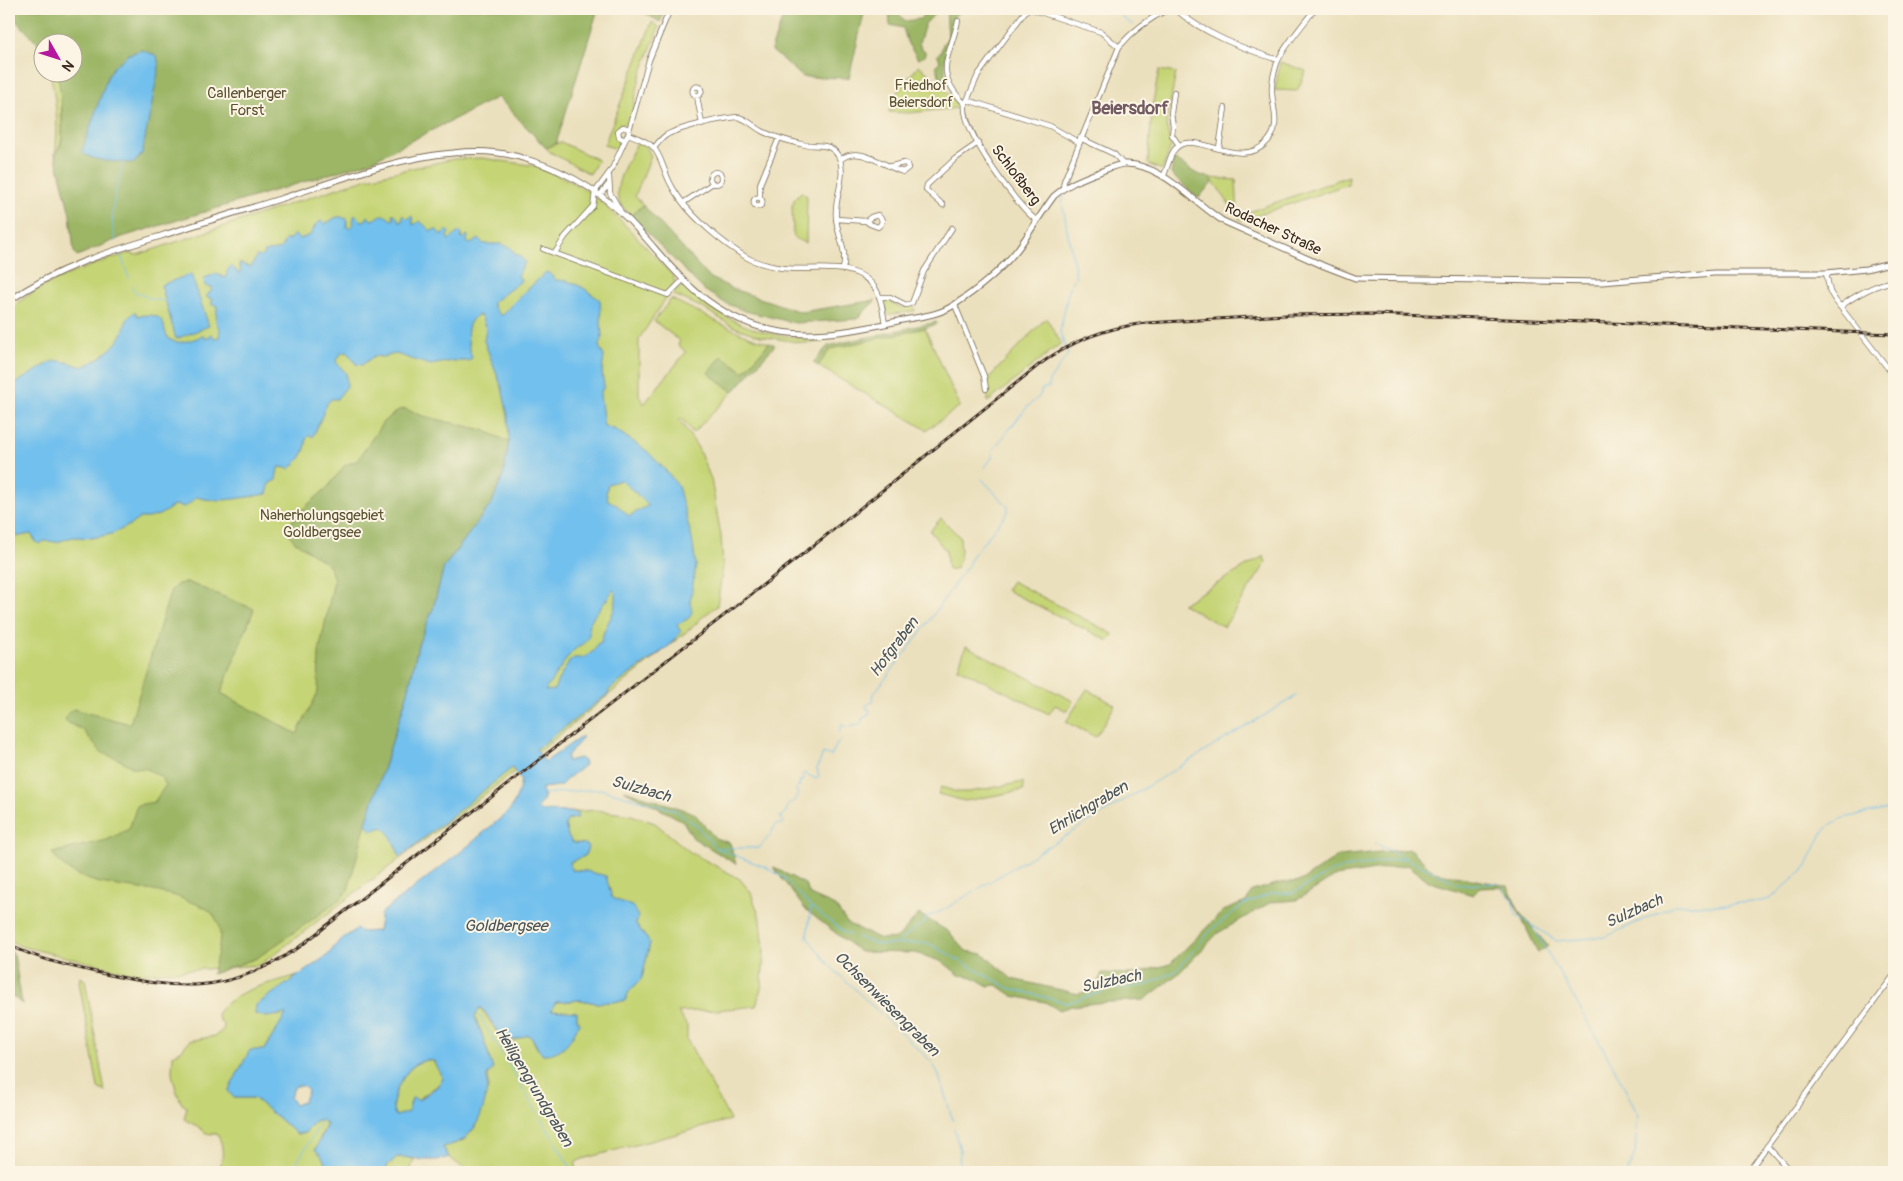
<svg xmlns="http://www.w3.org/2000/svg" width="1903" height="1181" viewBox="0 0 1903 1181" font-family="Pangolin,sans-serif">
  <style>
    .green { fill: #c5d475; stroke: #807f4a }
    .forest { fill: #9cb666; stroke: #6c7042; fill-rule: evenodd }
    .water { fill: #72c0ed; stroke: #567586; fill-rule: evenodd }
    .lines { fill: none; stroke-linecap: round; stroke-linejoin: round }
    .stream { stroke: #72c0ed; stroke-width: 1 }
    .minor-casing { stroke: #796a56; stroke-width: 6 }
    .tertiary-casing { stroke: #796a56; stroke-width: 7 }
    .minor { stroke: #fff; stroke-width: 4.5 }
    .tertiary { stroke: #fff; stroke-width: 5 }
    .rail-casing { stroke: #3b2a1e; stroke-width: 3 }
    .rail { stroke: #fcf5e5; stroke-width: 1; stroke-dasharray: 4; stroke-linecap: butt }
    .labels { text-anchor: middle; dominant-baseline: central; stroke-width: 4; stroke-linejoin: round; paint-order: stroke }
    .park-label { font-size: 15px; fill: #5e5434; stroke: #fcf5e5 }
    .street-label { font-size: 15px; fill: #3b2a1e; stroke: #fcf5e5 }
    .water-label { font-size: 16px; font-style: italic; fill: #4c575c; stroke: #fcf5e5 }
    .quarter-label { font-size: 18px; font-weight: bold; fill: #715a62; stroke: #fcf5e5 }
  </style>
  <rect width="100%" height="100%" fill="#fcf5e5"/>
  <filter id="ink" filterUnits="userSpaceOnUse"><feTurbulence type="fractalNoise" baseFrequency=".02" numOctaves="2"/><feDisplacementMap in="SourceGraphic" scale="10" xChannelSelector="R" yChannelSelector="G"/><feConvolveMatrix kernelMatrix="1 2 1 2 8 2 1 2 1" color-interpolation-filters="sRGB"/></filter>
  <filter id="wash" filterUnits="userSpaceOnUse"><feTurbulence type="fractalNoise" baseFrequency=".0096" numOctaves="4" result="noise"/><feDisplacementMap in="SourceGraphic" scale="20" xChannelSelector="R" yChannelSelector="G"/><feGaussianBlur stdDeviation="1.12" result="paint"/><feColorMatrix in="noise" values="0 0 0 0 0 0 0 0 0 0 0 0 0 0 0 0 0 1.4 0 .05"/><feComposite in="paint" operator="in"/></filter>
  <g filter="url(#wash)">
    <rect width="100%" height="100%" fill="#ebe0bd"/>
    <!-- green -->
    <path class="green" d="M652,22L659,27L640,77L629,124L619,125C615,132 616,135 619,142L617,149L604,145Z
      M1280,62L1306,71L1297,91L1275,90Z
      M919,65L946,91L958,100V108L909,113L889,112L895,95Z
      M1159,70L1176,73L1166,124L1171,147L1162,170L1148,164L1152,108Z
      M50,73H56L61,86L62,130L61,143L55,154C59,128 56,99 50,73Z
      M561,142L598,160L590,174L550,152L546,148Z
      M637,143L646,146L651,156L635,196L643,205L631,216C628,212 623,208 620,203C611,187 629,158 637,143Z
      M482,158L536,166L566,179L593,194L629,229L673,276L675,282L667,292L668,295L639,339V395L644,404L686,352L678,345L680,341L654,321L671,299C704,314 734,333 769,343L744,372L722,356L708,373L733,392L693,433L682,419H679L698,448L711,479L721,536L723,567L717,606L700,619L696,624L514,772L260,965L136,974L20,946L9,940V310C43,281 86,267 128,253L137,255L368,178L453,159Z
      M1349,176L1348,184L1241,221L1211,178L1236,180L1238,216Z
      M801,192L807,196L806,243L796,239L793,234L792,206L795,198Z
      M684,286C690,291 695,296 702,301C741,329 772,338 820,338L823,339V342L803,343L760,336L734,327L703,308L672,294L679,287Z
      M886,299L901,308L913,305L915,311L886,315L884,301Z
      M1046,318L1061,343L988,402L987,380Z
      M925,328L960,406L927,430L818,366L830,349Z
      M941,518L960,537L961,552L957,568L948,570L946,551L930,531Z
      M1264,556L1266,563L1224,627L1182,604Z
      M1012,581L1113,634L1109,641L1006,590Z
      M966,646L1073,701L1067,711L1055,705L1049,714L958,668Z
      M1087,689L1115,705L1096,737L1066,722Z
      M1023,782L1024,790L965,801L938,794L941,787L957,792H969Z
      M595,810L631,815L655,823L690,852L740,879L751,893L761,921L764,950L762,985L756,1006L717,1010L678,1012L687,1026V1039L730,1120L582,1159L576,1162L575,1167L577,1172H465L463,1168L449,1157L443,1147L464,1140L475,1127L488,1088L489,1056L475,1017L480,1007L503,1041L514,1040L528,1035L532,1038L537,1049L577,1020L576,1012L550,1011L556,1002L581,1000L596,1003L629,992L642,978L650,943L636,924L586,871L571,870L570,862L585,856L586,844L573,843L568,836L565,824L569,819L577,818L578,814L572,812Z
      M298,975L279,990L256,1005L277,1016L287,1013L264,1050L242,1065L236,1077L234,1098H254L297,1134L305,1133L316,1120H322L327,1124C325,1128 321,1134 320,1139C318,1151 325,1165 334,1172H233L223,1170L220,1167C224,1157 223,1142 217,1134C200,1134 207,1131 195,1125C191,1123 188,1121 184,1119L187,1107L182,1104C178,1096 173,1082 172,1072C172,1067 173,1061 173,1055L181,1051L189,1041L215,1036L223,1030L224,1026L219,1019L217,1014C235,988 270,984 298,975Z
      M80,977L85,980L105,1092L98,1088L79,982Z
      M427,1060L433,1061L443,1079C434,1092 414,1097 408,1112L396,1116C386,1103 403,1073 416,1064C419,1062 423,1061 427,1060Z
      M397,1157H409L414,1160L410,1172H387V1166Z"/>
    <!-- forest -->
    <path class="forest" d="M9,9H598L556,144L546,148L498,97L369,162L122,237L77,256L74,252L70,214L55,154C57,151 60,147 61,144C64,130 62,84 56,73L72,72V42H42V47L9,14ZM107,78L134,163L100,102Z
      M638,9H665L660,22Z
      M786,9H865L849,78L803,77L771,50Z
      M894,9L905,21L920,19L926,12V9H939L925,24L919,43L921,48L925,51V56L918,59L908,44L903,28L890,25L889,10Z
      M946,9H964L956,14L952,19L955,25L945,59V83L939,75L936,65L940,62L939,58L937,55L941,52L943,44L948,37Z
      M1174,159L1197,174L1211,178L1213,182L1198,198L1171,174Z
      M643,205L709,277L733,289L801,312L876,300L857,319L795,323L745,311L725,303L704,290L631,216Z
      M936,322L937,324L925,328L830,349L818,366L813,363L828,346Z
      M769,343L775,345L733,392L708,373L722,356L744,372Z
      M405,409L423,416L483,430L509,442L503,476L492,503L444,567L433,609L418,645L408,692L366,823L348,890L340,900L257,958L212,974C216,959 225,934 216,919C210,908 199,905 188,901C181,898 174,895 167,894C127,883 77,891 52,853L107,840L129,829L137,805L154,802L166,785L160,776L147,769L134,768L118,759L102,753L83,730L65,721L68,713L73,709L130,724L171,590L178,584L187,582L254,609L221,693L297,734L318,692L319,652L334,580L329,565L294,541L287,530L296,515L328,487L345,465L358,460L383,422L399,410Z
      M624,790L694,813L715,838L730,843L736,864L693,838L683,821Z
      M1411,849L1434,872L1508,886L1521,915L1548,946L1538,953L1511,896L1500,887L1480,888L1473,895L1430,882L1408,865L1336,876L1297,900L1271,902L1218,933L1178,974L1144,1000L1096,1003L1072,1006L1059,1010L1045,1002L1013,996L997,985L988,986L973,977L959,975L943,962L916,953L860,952L805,909L773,867L805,884L810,895L835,906L848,924L880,939L898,938L919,914L949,932L966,951L983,954L1012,979L1079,994L1096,987L1102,973L1133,974L1170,964L1223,911L1246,902L1252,891L1280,883L1301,881L1339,856Z
      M9,950L14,954L22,1004L11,995L9,984Z"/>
    <!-- water -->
    <path class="water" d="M142,50L157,56L159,67L142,154L134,163C122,162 88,162 82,151L107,78L114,66L129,54Z
      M392,214H395L400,222L402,221L403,215L407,219L412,216L413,225L420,221L431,231L436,229L440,234H443L447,230L449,232L447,237L449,240L460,231L462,233L461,239L468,235L467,242L470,244L479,239L484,244H502L511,248L516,255L518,254L525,262L518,276L521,279L520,282L493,302V306L500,315H503L510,306L546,272L549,273L556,280L568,281L582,287L600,300L602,339L599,346L604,356L602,372L604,386L600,394L604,426L616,430L647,451L669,474L678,486L692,539L696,565L690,602L692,612L689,618L677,625L681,632L669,646L610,689L608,694L536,749L545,762L582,736V739L567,756V761L580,758L584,761L585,765L568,778L560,786L542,788L544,799L537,808L540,811L572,812L578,814L577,818L569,819L565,824L568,836L573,843L586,844L588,847L585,856L570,862L571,870L586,871L606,876L612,898L634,907L638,917L636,924L650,943L642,978L629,992L625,1001L596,1003L581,1000L556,1002L551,1010L577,1012V1020L580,1022C571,1040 563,1055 542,1054C536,1048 535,1039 528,1035L514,1040L503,1041L488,1016L480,1007L475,1017L482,1034L493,1069L487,1076C488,1097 482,1123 465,1138C460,1143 450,1145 443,1147L449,1157C432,1164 414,1157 397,1157L387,1166V1172C377,1172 338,1175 332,1170C322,1164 326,1157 315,1150L327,1124L322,1120H316L305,1133L297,1134L254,1098H234L228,1091L250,1050H264L286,1014L267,1017L255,1014L256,1005L328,955L339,941L357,929L362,932L378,931L381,913L462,851L509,811C516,802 519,791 521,780L512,768L400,857L390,834L383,827L371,831L366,823L408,692L418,645L433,609L444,567L492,503L503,476L509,442L508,416L502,388L484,341L486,329L481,316L478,315C462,324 468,343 472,358L468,361H453L430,365L396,354L382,357L374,356L362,365L356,364L347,352L341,353L340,356L337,358L336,362L346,373L347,386L337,399H331L327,404L313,437L310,435L306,439C307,452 299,461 289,469L282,467L278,468L276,480L270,483L267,494C246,497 217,504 197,497L185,507L174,505C164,514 153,519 140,518L130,525L112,534L92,538L73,537L57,542L45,541L39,544L36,542L31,534L9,538V386C20,382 48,362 55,361C65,360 75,365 83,367C96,361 112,350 120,338C127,327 123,319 135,312L138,316C178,310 154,339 177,342C186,343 195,338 204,336L206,339L209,338V335L212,334L214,338L219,337L220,330L216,322L217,307L216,305H212V299L206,297L213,288L205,286L204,278L216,274L226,278L227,271L231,266L239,273L241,272L239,263L251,267L257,255L259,257L265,254L264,252L281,249L285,240H289L294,234L300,239L310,235C314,230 314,223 322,221L325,224C335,219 335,214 347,219V227L349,228L353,224L354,216L356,215L362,221L366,220L368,216L371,220C381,218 380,210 391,220L394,219ZM621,480L649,505L629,516L617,505L608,500L606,492L608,484ZM613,590L616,593C618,612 604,624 601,642L597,644L594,651L583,658H574L569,662L558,680L554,690L545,691C546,689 570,653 573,651C581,644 593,640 588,626C594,613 606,603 613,590ZM427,1060L434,1061L443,1079L438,1086L419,1100L412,1098L408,1112L396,1116C386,1103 403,1072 416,1064C419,1062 423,1061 427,1060ZM295,1086H303L308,1091L303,1102L295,1105L290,1097Z
      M191,274L209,326L176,339L161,285Z"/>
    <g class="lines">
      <!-- stream -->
      <path class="stream" d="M1115,9L1124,19L1133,25
        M116,241C107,216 117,187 123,162
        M120,253L129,278
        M132,286L135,292L152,299L166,301
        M983,470L992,458L993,450L1027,407L1039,397L1042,389L1049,387V381L1068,354L1060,332L1069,288L1076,276L1062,202L1065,192
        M543,794L600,789L675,810L697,826L716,848L765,867L784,878L811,907L844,932L850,935
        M1374,843L1404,857
        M716,848H759L771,834L776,824H783L784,822L780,817L786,812L789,803L793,802L798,795L796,789L799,786L800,780L802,782L804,779L802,776L804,773L816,779L819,776L817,769L823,753L831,756L838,742L843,737L839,733L842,724L846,727L860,725L863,718L869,715L870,710L867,709L866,706L873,701L872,696L919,635L968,565L973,555L1008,512V507L982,479
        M811,907L807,937L829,965L932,1062L938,1073L953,1121
        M1533,927L1615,1069L1638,1115L1635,1153L1627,1172
        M857,937L880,945L928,943L1009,988L1067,1003L1111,989L1147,985L1176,971L1212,929L1243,905L1272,893H1293L1334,870L1405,858L1461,885L1498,883L1512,899L1516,915L1557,941L1605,937L1675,905H1716L1762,901L1770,899L1806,868L1823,831L1830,825L1843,818L1885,810L1894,804
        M897,943L914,929L924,924L926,917L940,912L1296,696
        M477,1012L573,1172
        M954,1129L960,1150L959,1172
        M291,1172L323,1119"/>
    </g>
  </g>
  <g filter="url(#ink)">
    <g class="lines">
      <defs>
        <path id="minor" d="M1031,9L1101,32L1119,47
          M1175,9C1204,34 1242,48 1278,60
          M958,21C949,59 933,72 965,104C961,130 1015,204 1036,220
          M692.5 91a4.5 4.5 0 1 1 9 0a4.5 4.5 0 1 1-9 0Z
          M1174,92L1171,113L1173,126L1172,135L1179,145
          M697,96L702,124
          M967,100L1050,126L1078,142
          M966,103L978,75L1027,9
          M628,134C636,137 648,141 654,148C661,157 663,167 667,176C670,184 675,192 680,199C695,220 724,244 746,257C756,263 770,266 782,268C811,272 856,259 875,288C882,298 883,313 885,324
          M1080,138L1114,154L1123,164
          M625,140L619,137L618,131L623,127L629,129
          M654,148C657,144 661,139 665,136C676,128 723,118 738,117C748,119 755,128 764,132C776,138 788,141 801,144C814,148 832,139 840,160C846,179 834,198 836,217C837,236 848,250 843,269
          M1219,148L1225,108
          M840,160C859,144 883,166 903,172L908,168L907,164L904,163L891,166
          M710 178a6 6 0 1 1 12 0a6 6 0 1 1-12 0Z
          M609,176L610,193L620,210
          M1163,177C1168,168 1169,156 1175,149C1194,127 1240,173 1268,141C1281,126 1273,110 1272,93C1271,83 1274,72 1277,63C1282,49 1305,22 1315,9
          M1063,188L1064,181L1119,47C1133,30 1150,18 1169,9
          M600,195L608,185
          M753.5 202a4.5 4.5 0 1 1 9 0a4.5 4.5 0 1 1-9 0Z
          M760,198V184L779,138
          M683,203L713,183
          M943,205L926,190L927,185L955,159L978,143
          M836,219L866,221L870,224L878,227L881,224L882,220L878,215L871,217L866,221
          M543,249L668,295L683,280
          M555,253L565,237L593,206L595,192L612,169L628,134L649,60L670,9
          M1826,273L1830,292L1835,300L1894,376
          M879,297H890L906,305L912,303L924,271L952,228
          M955,305L984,376L986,389
          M1840,307C1857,294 1873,285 1894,281
          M1767,1146L1791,1172
          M1748,1172L1894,975"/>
        <path id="tertiary" d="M9,301C56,268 107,252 161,236C201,223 241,211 280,199C336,181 394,158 453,153C478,150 505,152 529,160C573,173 612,200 642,234C661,255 678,277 700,295C764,346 823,338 898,321C916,317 938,316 954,305C977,290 1000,271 1017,250C1030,233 1041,213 1054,196C1066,185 1079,180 1094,174C1103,171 1114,165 1124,164C1160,162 1194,203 1223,221L1324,266L1355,278L1602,282L1714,273H1826L1866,269L1894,262"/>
      </defs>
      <!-- minor casing -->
      <use href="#minor" class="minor-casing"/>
      <!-- tertiary casing -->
      <use href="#tertiary" class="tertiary-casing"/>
      <!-- minor -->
      <use href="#minor" class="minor"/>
      <!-- tertiary -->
      <use href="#tertiary" class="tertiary"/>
      <defs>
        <path id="rail" d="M9,945C38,959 68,966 100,973C181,990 225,995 298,948L813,546L1040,364C1073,340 1106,328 1146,323L1286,315L1373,314L1894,334"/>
      </defs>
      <!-- rail casing -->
      <use href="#rail" class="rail-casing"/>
      <!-- rail -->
      <use href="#rail" class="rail"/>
    </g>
  </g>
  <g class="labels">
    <!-- park labels -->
    <g class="park-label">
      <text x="921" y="85">Friedhof<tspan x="921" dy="17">Beiersdorf</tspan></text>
      <text x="247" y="93">Callenberger<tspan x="247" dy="17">Forst</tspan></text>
      <text x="322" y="515">Naherholungsgebiet<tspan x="322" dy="17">Goldbergsee</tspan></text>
    </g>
    <!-- street labels -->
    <g class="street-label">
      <text transform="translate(1016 175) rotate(53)">Schloßberg</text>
      <text transform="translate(1273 229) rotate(25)">Rodacher Straße</text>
    </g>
    <!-- water labels -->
    <g class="water-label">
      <text transform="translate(894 647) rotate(-53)">Hofgraben</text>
      <text transform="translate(641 789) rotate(16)">Sulzbach</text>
      <text transform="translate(1088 808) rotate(-31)">Ehrlichgraben</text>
      <text transform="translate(1634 911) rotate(-24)">Sulzbach</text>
      <text x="506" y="926">Goldbergsee</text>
      <text transform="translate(1111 981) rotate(-12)">Sulzbach</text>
      <text transform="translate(887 1004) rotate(45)">Ochsenwiesengraben</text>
      <text transform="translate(534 1087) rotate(59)">Heiligengrundgraben</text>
    </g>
    <!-- quarter labels -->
    <g class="quarter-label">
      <text x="1130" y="108">Beiersdorf</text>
    </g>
  </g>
  <!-- margin -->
  <rect width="1903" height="1181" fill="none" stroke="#fcf5e5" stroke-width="30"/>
  <!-- north arrow -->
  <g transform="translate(58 58) rotate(129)"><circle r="24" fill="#fcf5e5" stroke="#afa495"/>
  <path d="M0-4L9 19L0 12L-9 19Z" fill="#b5179e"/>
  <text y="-8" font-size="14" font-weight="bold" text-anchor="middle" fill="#3b2a1e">N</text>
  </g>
</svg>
